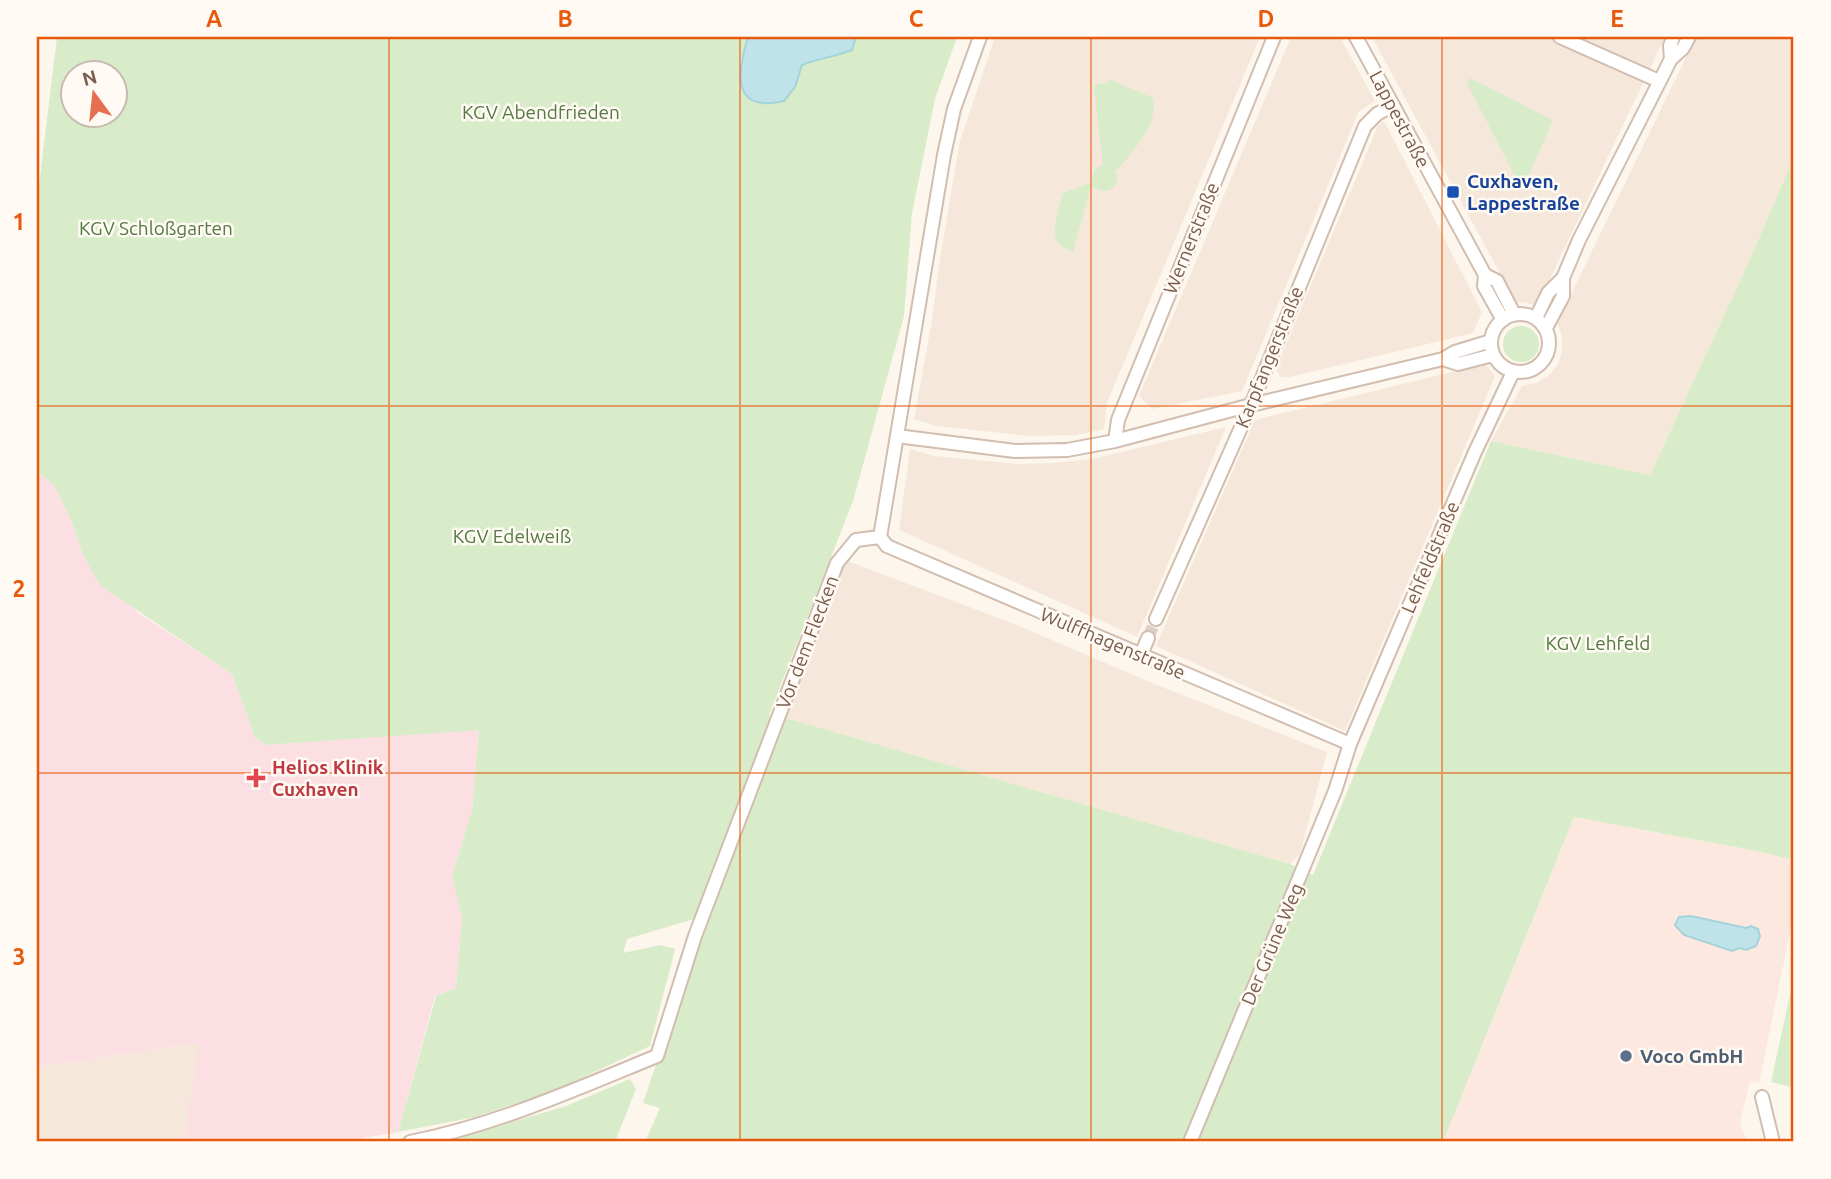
<svg xmlns="http://www.w3.org/2000/svg" width="1831" height="1179" viewBox="0 0 1831 1179" font-family="Ubuntu,sans-serif">
  <style>
    .residential { fill: #f5e8da }
    .commercial { fill: #fde8e0 }
    .medical { fill: #fbdfe3 }
    .green { fill: #d8ecc9; fill-rule: evenodd }
    .water { fill: #bfe3e8; stroke: #a5d3da; stroke-width: 2 }
    .lines { fill: none; stroke-linecap: round; stroke-linejoin: round }
    .minor-tunnel { stroke: #dcd0c4; stroke-width: 12; stroke-dasharray: 12 6; stroke-linecap: butt }
    .minor-casing { stroke: #d1beb0; stroke-width: 16 }
    .minor { stroke: #fff; stroke-width: 12 }
    .grid { fill: none; stroke: #e8590c; stroke-width: 2; stroke-opacity: 0.55 }
    .transit-dot { fill: #1a4fb4; stroke: #fffaf3; stroke-width: 2.5 }
    .health-dot { fill: #e0444e; stroke: #fffaf3; stroke-width: 2.5 }
    .service-dot { fill: #5c6f8a; stroke: #fffaf3; stroke-width: 2.5 }
    .labels { text-anchor: middle; dominant-baseline: central; stroke-width: 5; stroke-linejoin: round; paint-order: stroke }
    .park-label { font-size: 19px; fill: #537a41; stroke: #fffaf3 }
    .street-label { font-size: 19px; fill: #7a5c4d; stroke: #fffaf3 }
    .transit-label { font-size: 19px; font-weight: bold; fill: #164399; stroke: #fffaf3; text-anchor: start }
    .health-label { font-size: 19px; font-weight: bold; fill: #be3a42; stroke: #fffaf3; text-anchor: start }
    .service-label { font-size: 19px; font-weight: bold; fill: #4e5e75; stroke: #fffaf3; text-anchor: start }
    .neatline { fill: none; stroke: #e8590c; stroke-width: 2.5 }
    .grid-label { font-size: 23px; text-anchor: middle; font-weight: bold; fill: #e8590c }
  </style>
  <rect width="100%" height="100%" fill="#fdf6ec"/>
  <!-- residential -->
  <path class="residential" d="M995,37H1260L1107,403L1104,429L1077,435L1029,436L937,426L914,419L932,320L941,252L960,141Z
    M1291,37H1340L1375,101L1359,111L1242,391L1152,409L1139,396Z
    M1372,37H1665L1537,306L1523,302L1516,303Z
    M1696,37H1794V157L1747,266L1650,475L1491,441L1522,386L1536,383L1549,375L1558,364L1562,351V336L1557,323Z
    M1384,121L1482,312L1473,333L1290,377H1280L1276,368L1378,126Z
    M1485,364L1495,376L1345,731L1156,646L1255,420Z
    M1226,427L1137,637L899,530L910,449L934,456L1019,464L1054,463L1092,459Z
    M845,560L1017,625L1157,685L1327,752L1300,854L1290,864L786,718Z
    M200,1043L184,1142H37V1067Z"/>
  <!-- commercial -->
  <path class="commercial" d="M1574,817L1752,850L1794,860V913L1759,1083L1750,1081L1740,1123L1747,1142H1443Z"/>
  <!-- medical -->
  <path class="medical" d="M37,472L54,485L71,520L83,555L137,612L232,674L255,737L265,745L479,729L472,810L452,875L462,918L456,988L435,996L398,1132L339,1142H184L199,1043L37,1067Z"/>
  <!-- green -->
  <path class="green" d="M57,37H748L740,62L795,87L801,65C818,58 835,57 851,50L856,37H957L935,99L912,213L904,316L853,501L769,715L786,718L1290,864L1313,875L1491,441L1650,475L1747,266L1794,157V860L1752,850L1574,817L1443,1142H645L660,1108L643,1103L707,915L627,939L623,953L661,945L675,949L650,1046L556,1090L475,1117L398,1132L436,996L456,988L462,918L452,876L472,810L479,730L265,745L255,737L232,674L101,586L83,555L71,520L54,485L37,472V201ZM74,74H116V116H74Z
    M1470,78L1553,120L1522,190L1467,83Z
    M1109,79L1153,98C1160,122 1131,155 1115,172L1118,178C1115,192 1104,194 1093,187L1090,188L1073,252C1053,244 1052,236 1057,216C1059,208 1061,201 1063,193L1091,183L1095,169L1103,165L1094,87L1097,84L1108,83Z
    M1503 344a18 18 0 1 1 36 0a18 18 0 1 1-36 0Z
    M1794,976V1088L1771,1082Z
    M630,1079L636,1089L615,1142H445L566,1106Z"/>
  <!-- water -->
  <path class="water" d="M748,37H856L852,50C834,57 819,58 802,65L795,87L784,101C731,113 737,73 748,37Z
    M1691,916L1746,928L1751,926L1758,929L1760,936L1756,946L1746,950L1739,948L1732,951L1684,935L1675,925L1679,917Z"/>
  <g class="lines">
    <!-- minor-tunnel -->
    <path class="minor-tunnel" d="M1148,638L1156,619"/>
    <defs>
      <path id="minor" d="M1356,37L1485,275L1484,286L1503,320
        M1560,37L1659,81
        M1671,59L1670,46L1673,37
        M1485,275L1497,281L1514,314
        M1491 343a29 29 0 1 1 58 0a29 29 0 1 1-58 0Z
        M1536,318L1548,293L1563,278L1579,240L1671,59L1683,48L1689,37
        M1546,328L1563,296V278
        M1443,359L1458,364L1493,355
        M897,436L1015,451L1067,450L1115,441L1251,405L1443,359L1455,352L1491,341
        M1115,441L1118,420L1274,37
        M880,537L887,546L1350,744
        M880,537L944,155L954,109L980,37
        M1156,619L1251,405L1365,126L1377,114L1393,105
        M1141,655L1148,638
        M1762,1097L1773,1142
        M410,1142C496,1125 576,1089 657,1056L695,936L837,563L856,540L880,537
        M1190,1142L1335,791L1350,744L1475,452L1513,372"/>
    </defs>
    <!-- minor casing -->
    <use href="#minor" class="minor-casing"/>
    <!-- minor -->
    <use href="#minor" class="minor"/>
  </g>
  <!-- grid -->
  <path class="grid" d="M389,37V1142M740,37V1142M1091,37V1142M1442,37V1142M37,406H1794M37,773H1794"/>
  <!-- markers -->
  <rect class="transit-dot" x="1446" y="185" width="14" height="14" rx="3.5"/>
  <path class="health-dot" d="M252.5 767.5h7v7h7v7h-7v7h-7v-7h-7v-7h7z"/>
  <circle class="service-dot" cx="1626" cy="1056" r="7"/>
  <g class="labels">
    <!-- park labels -->
    <g class="park-label">
      <text x="541" y="112">KGV Abendfrieden</text>
      <text x="156" y="228">KGV Schloßgarten</text>
      <text x="512" y="536">KGV Edelweiß</text>
      <text x="1598" y="643">KGV Lehfeld</text>
    </g>
    <!-- street labels -->
    <g class="street-label">
      <text transform="translate(1400 119) rotate(62)">Lappestraße</text>
      <text transform="translate(1191 238) rotate(-68)">Wernerstraße</text>
      <text transform="translate(1269 357) rotate(-68)">Karpfangerstraße</text>
      <text transform="translate(1430 557) rotate(-67)">Lehfeldstraße</text>
      <text transform="translate(807 642) rotate(-69)">Vor dem Flecken</text>
      <text transform="translate(1113 643) rotate(23)">Wulffhagenstraße</text>
      <text transform="translate(1272 944) rotate(-67)">Der Grüne Weg</text>
    </g>
    <!-- transit labels -->
    <g class="transit-label">
      <text x="1467" y="181">Cuxhaven,<tspan x="1467" dy="22">Lappestraße</tspan></text>
    </g>
    <!-- health labels -->
    <g class="health-label">
      <text x="272" y="767">Helios Klinik<tspan x="272" dy="22">Cuxhaven</tspan></text>
    </g>
    <!-- service labels -->
    <g class="service-label">
      <text x="1640" y="1056">Voco GmbH</text>
    </g>
  </g>
  <!-- border -->
  <rect width="1831" height="1179" fill="none" stroke="#fffaf3" stroke-width="77"/>
  <!-- north arrow -->
  <g transform="translate(94 94) rotate(345)"><circle r="33" fill="#fffaf3" stroke="#cabbb1" stroke-width="2"/>
  <path d="M0-5L12 26L0 18L-12 26Z" fill="#e76f51"/>
  <text y="-10" font-size="19" font-weight="bold" text-anchor="middle" fill="#7a5c4d">N</text>
  </g>
  <rect x="38" y="38" width="1754" height="1102" class="neatline"/>
  <g class="grid-label">
    <text x="214" y="27">A</text>
    <text x="565" y="27">B</text>
    <text x="916" y="27">C</text>
    <text x="1266" y="27">D</text>
    <text x="1617" y="27">E</text>
    <text x="19" y="230">1</text>
    <text x="19" y="597">2</text>
    <text x="19" y="965">3</text>
  </g>
</svg>
